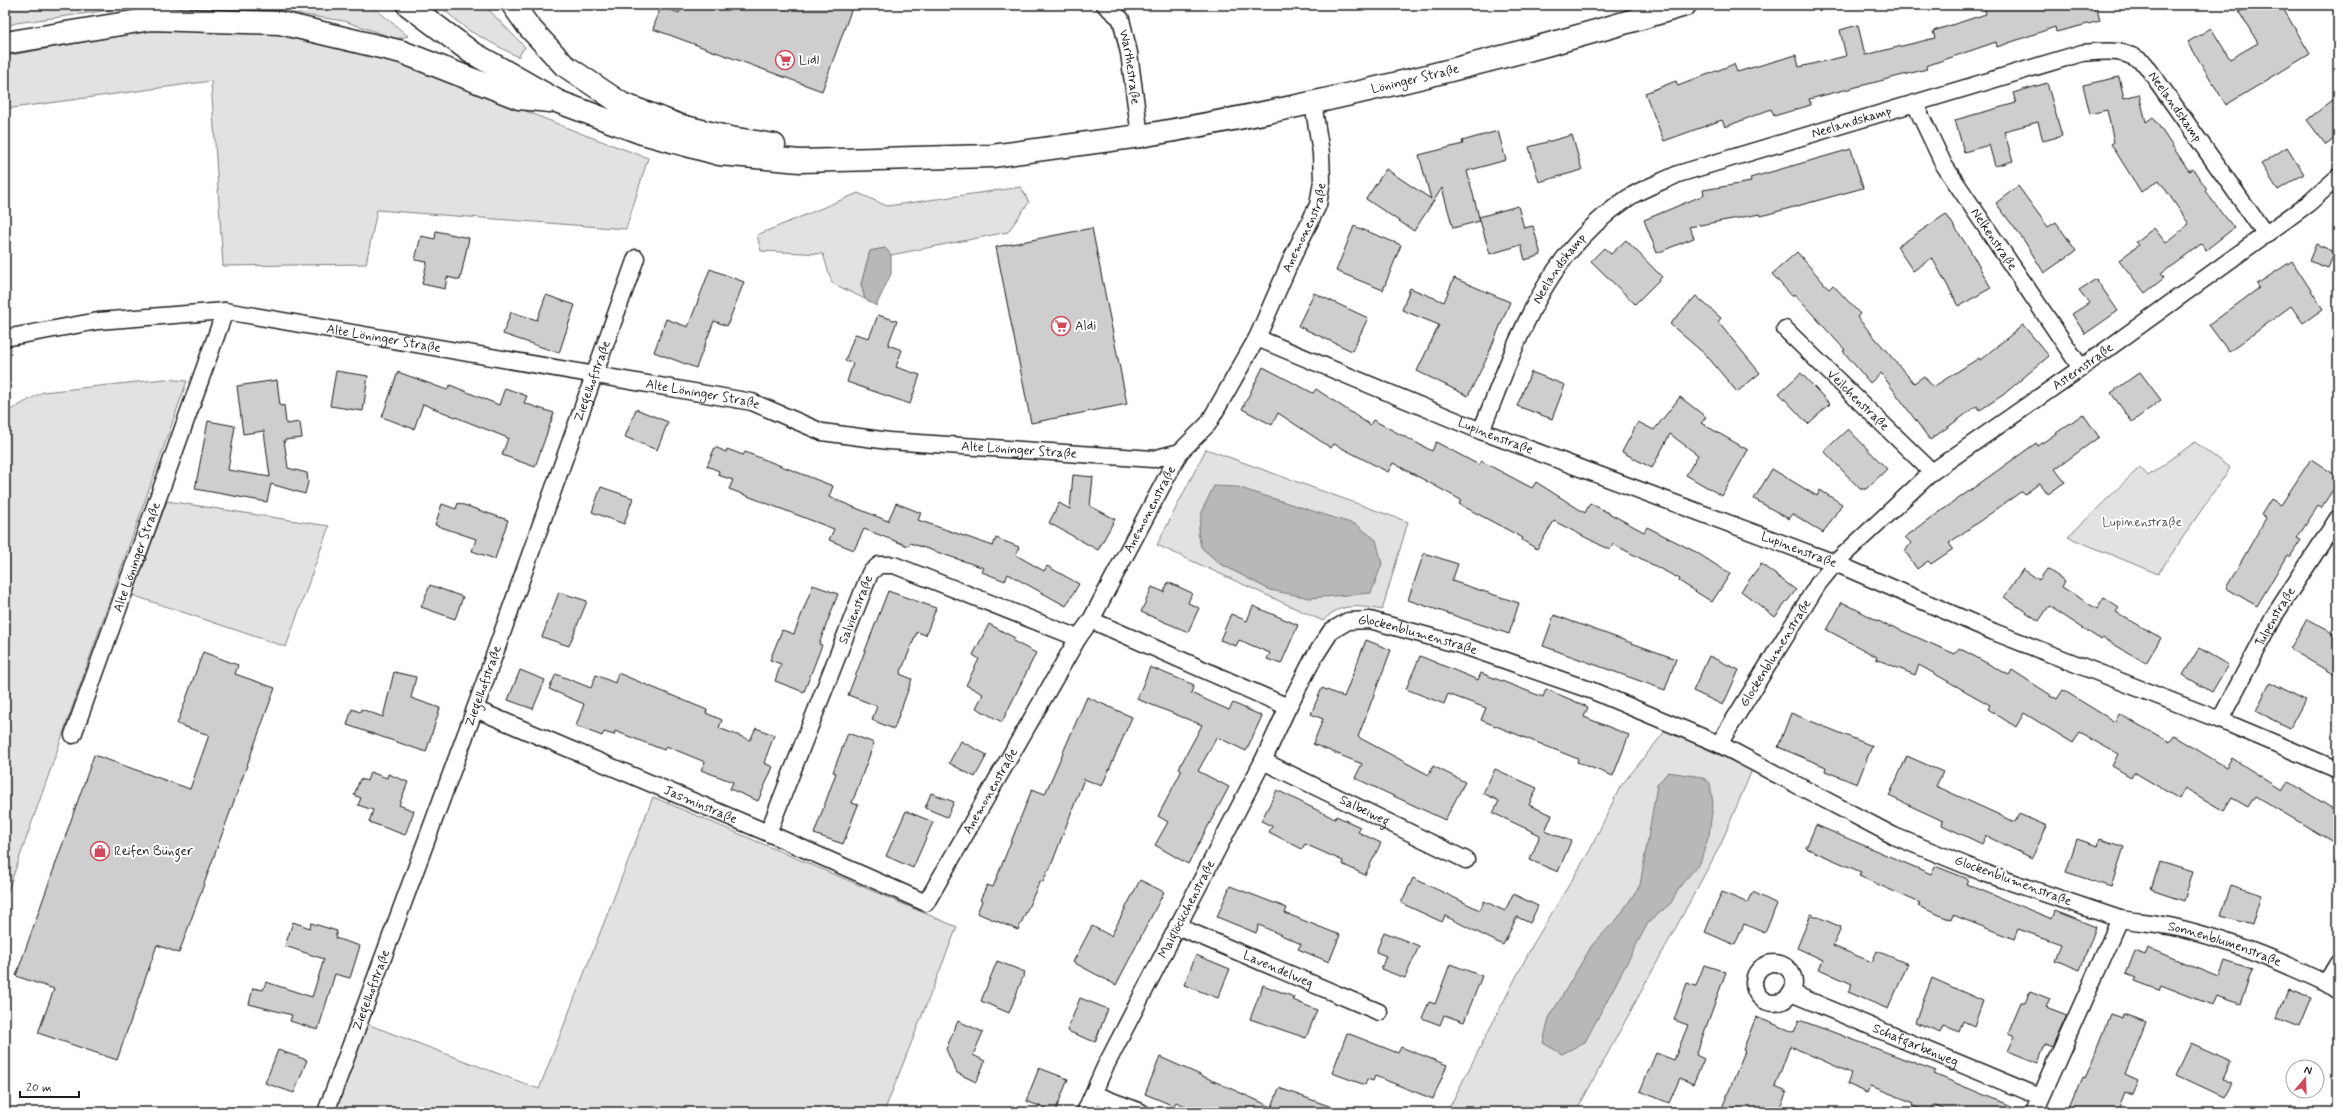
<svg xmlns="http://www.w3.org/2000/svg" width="2343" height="1117" viewBox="0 0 2343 1117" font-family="Mynerve,sans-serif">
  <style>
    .green { fill: #e2e2e2; stroke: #7f7f7f; fill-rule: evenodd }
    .water { fill: #b8b8b8; stroke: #7a7a7a }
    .building { fill: #cecece; stroke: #1c1c1c }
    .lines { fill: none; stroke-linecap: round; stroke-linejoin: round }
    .street-casing { stroke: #1c1c1c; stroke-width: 19 }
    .secondary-casing { stroke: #1c1c1c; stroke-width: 25 }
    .highway-casing { stroke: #1c1c1c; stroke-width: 25 }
    .street { stroke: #fff; stroke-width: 16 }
    .secondary { stroke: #fff; stroke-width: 22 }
    .highway { stroke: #fff; stroke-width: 22 }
    .labels { text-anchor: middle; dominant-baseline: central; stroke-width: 4; stroke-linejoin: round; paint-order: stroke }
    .poi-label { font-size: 13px; fill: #1c1c1c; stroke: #fff; text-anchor: start }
    .street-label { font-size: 13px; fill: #1c1c1c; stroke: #fff }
    .park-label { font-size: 13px; fill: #575757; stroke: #fff }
  </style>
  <rect width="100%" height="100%" fill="#fff"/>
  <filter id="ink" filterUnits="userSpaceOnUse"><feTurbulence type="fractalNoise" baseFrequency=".025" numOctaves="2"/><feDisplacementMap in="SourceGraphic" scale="8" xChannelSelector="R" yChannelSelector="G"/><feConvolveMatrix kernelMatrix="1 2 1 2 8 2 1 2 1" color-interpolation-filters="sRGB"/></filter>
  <g filter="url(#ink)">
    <!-- green -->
    <path class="green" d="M7,5H371L408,36L397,39L344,21L265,9L140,6L16,23L5,27Z
      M438,5H484L525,47L518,57L468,30Z
      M146,31L272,32L397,59L585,135L648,158L626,229L377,210L366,264L223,266L211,81L5,109V56Z
      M1021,187L1029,202L1008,232L891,255L885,248L870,251L861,284L865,299L832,283L823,254L761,251L757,235L858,193L887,206Z
      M165,379L187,381L5,899V413L43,392Z
      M2195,442L2230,468L2158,574L2068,537L2140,467L2148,476Z
      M1206,449L1408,522L1382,610C1359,606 1340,602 1323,621L1157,545ZM1201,547L1371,592L1338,594L1270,590L1219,563Z
      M167,501L329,526L286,647L132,595Z
      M1666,730L1752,770L1720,846L1576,1112H1447L1532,946L1590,850L1620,787Z
      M653,797L957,927L884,1112H335L367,1024L539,1089Z"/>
    <!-- water -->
    <path class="water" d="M885,248L891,255V274L876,306L865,299L861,284L870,251Z
      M1214,486L1237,487L1357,525L1376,540L1382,564L1371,593L1310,598L1270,590L1219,563L1201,547L1198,532L1203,508Z
      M1668,772L1702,777L1710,783L1713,804L1709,835L1700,863L1681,885L1671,903L1648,923L1585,1042L1562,1054L1543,1043L1549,1018L1592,945L1618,918L1640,885L1657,785Z"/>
    <!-- building -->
    <path class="building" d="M682,5H853L822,91L653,29L661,6L679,13Z
      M1983,5H2096L2100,21L2056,32L2055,27L1997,47L1996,42L1926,66L1927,69L1809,99L1811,105L1774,116L1771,109L1725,127L1722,120L1664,141L1645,93L1676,81L1678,86L1734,64L1737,72L1796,55L1799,67L1846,56L1840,30L1858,25L1865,55L1935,38L1933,31L1986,14Z
      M2252,5H2281L2310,54L2226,105L2188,42L2211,28L2230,59L2258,43L2239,12Z
      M2119,77L2124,98L2139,94L2146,122L2153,117L2189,171L2193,169L2207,189L2205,191L2234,228L2206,250L2201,244L2161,274L2164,278L2145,293L2119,260L2139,245L2136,242L2154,228L2166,243L2189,224L2159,180L2141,192L2111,144L2114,142L2107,110L2090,114L2083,85Z
      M2047,83L2062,136L2043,141L2038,122L2004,131L2013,161L1995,166L1989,145L1964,152L1955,120L2016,103L2013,93Z
      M2338,96V136L2326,145L2307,120Z
      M1498,131L1506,160L1467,171L1480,221L1453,228L1442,188L1414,231L1366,199L1386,169L1431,199L1419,155L1463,144L1462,141Z
      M1572,135L1582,170L1539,182L1529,147Z
      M2287,147L2304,174L2278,190L2261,164Z
      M1851,149L1863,188L1761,216L1760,214L1689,227L1694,238L1657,253L1644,220L1704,195L1703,190L1751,182L1750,178Z
      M2018,186L2048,227L2056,222L2076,251L2044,273L2025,242L1996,203Z
      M1518,206L1524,228L1533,226L1541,255L1525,260L1521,245L1490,254L1479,217Z
      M1946,214L1970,250L1991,288L1959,306L1932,258L1913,271L1897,247Z
      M1354,226L1401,245L1383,290L1336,271Z
      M1092,228L1127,404L1031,423L996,247Z
      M436,231L469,238L460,280L447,277L445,289L422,284L427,262L415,260L421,236L435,239Z
      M1626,240L1662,277L1635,304L1591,261L1604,248L1611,254Z
      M2316,244L2335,252L2328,268L2309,261Z
      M1797,252L1829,289L1833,285L1860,314L1857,317L1914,383L1924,376L1933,387L1979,358L1980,360L2023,325L2049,356L2003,395L1980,410L1977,406L1930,440L1881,373L1870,383L1843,351L1845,350L1794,294L1792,296L1772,274Z
      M2292,261L2323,309L2303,323L2291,306L2229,352L2209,325L2259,288L2257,284Z
      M710,269L744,282L727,326L714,321L696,368L654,352L666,319L688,327Z
      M1454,278L1510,302L1486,360L1468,396L1417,371L1439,325L1402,310L1410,288L1444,302Z
      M2096,279L2118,311L2085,334L2072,314L2089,303L2079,290Z
      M1314,293L1368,318L1352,351L1298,326Z
      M546,295L575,305L559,353L503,334L511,312L537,320Z
      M1696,296L1721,318L1718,322L1760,373L1737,392L1707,356L1670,324Z
      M878,315L897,321L888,345L902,350L896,367L920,375L910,404L847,382L853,363L845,361L855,334L869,338Z
      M1263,367L1313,393L1316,389L1370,425L1373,420L1432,451L1436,442L1479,465L1481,461L1532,488L1536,482L1585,513L1590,503L1644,532L1647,527L1696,552L1730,574L1712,602L1679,581L1680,579L1613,544L1610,550L1554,521L1537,549L1522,540L1523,538L1459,504L1461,500L1393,463L1388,472L1334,444L1331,448L1278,413L1272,425L1242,409Z
      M336,371L368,376L363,411L330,406Z
      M398,372L447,390L450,385L499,405L505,388L527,396L524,403L554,413L535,467L502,455L508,438L423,404L414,429L382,417Z
      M1531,372L1565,385L1552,419L1517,406Z
      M2140,372L2161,400L2132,422L2111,393Z
      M1801,373L1830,404L1808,424L1779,393Z
      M277,380L280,406L284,405L286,424L300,422L302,438L284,440L288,468L307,473L308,482L305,494L271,484L267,502L195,489L208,421L235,426L228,470L270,477L264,431L243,434L237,386Z
      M1680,397L1706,417L1701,423L1748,450L1722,496L1686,475L1698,455L1670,434L1652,468L1622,452L1638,422L1654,430Z
      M636,409L668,422L657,450L625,437Z
      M2083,414L2099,437L2055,469L2065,482L2048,494L2040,483L2025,494L2022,491L1949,543L1953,549L1931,564L1928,561L1917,569L1905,551L1911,543L1905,537L2036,443L2038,446Z
      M1848,429L1887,469L1866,489H1860L1824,451Z
      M715,447L726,452L727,449L743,455L745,452L833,486L829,497L888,521L896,503L921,513L918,520L993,546L996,538L1019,547L1016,555L1044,571L1047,566L1079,584L1066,606L1008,574L1005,581L982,572L984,568L910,543L908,546L864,529L854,550L829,540L834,529L729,489L733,480L718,475L719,471L707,466Z
      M2311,459L2338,477V482L2321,508L2318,506L2297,538L2301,540L2290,557L2287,555L2257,606L2226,588L2266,518L2261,515L2271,499L2281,505Z
      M1772,469L1817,496L1820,490L1842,504L1823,533L1793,514L1789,519L1754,499Z
      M1073,475L1093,477L1090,506L1115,519L1098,550L1049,523L1059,503L1070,509Z
      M601,487L633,498L624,524L592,512Z
      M458,503L508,520L495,559L472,551L476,539L435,525L442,504L456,509Z
      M1424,553L1458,564L1452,581L1519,603L1509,634L1408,600Z
      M1761,564L1796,590L1775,617L1741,591Z
      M2023,569L2039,580L2047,569L2065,581L2062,587L2097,609L2104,598L2119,608L2116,612L2161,638L2146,663L2103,638L2101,640L2049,606L2039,621L2004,597Z
      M1168,582L1192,593L1188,603L1199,608L1188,632L1141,612L1152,587L1164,592Z
      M430,585L463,597L455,619L421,607Z
      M813,585L838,594L819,644L822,645L804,692L775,681L781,664L770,660L782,630L794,634Z
      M888,591L936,608L926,635L917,632L900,674L912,679L894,729L872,720L877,706L848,695Z
      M559,592L587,601L569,646L542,637Z
      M1842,602L1890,627L1891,626L1955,654L1959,648L2009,675L2012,670L2057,699L2063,690L2115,722L2119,714L2170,742L2174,736L2226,767L2232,758L2282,790L2288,781L2338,812V845L2255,796L2248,807L2232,798L2224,811L2185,788L2179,799L2134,772L2131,777L2112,766L2118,754L2080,733L2073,743L2024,713L2016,727L1988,709L1990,705L1919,665L1915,675L1876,659L1877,657L1827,630Z
      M1253,606L1298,625L1281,664L1267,659L1270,653L1239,640L1236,646L1220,640L1231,614L1247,621Z
      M1554,615L1676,659L1665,690L1543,646Z
      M2307,619L2338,636V677L2290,649Z
      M989,624L1015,638L1013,641L1036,653L1002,722L976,708L983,694L966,685L979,659L973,655Z
      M1366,640L1391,650L1358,737L1429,775L1433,766L1465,782L1445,820L1355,778L1362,764L1313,744L1323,719L1311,714L1322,688L1344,697Z
      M2199,648L2228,665L2212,692L2183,675Z
      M203,652L238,665L235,674L275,688L179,953L157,945L117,1060L38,1033L54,989L16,976L94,755L190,789L209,735L177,724Z
      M1420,656L1478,680L1481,673L1543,697L1546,689L1588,707L1584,717L1629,735L1613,776L1577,762L1578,759L1481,720L1486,708L1448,694L1444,704L1406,689Z
      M1709,656L1739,670L1723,705L1693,691Z
      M1150,667L1194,685L1191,693L1229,710L1233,703L1262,716L1246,751L1217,737L1198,771L1229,787L1188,864L1155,845L1168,822L1158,816L1182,770L1179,768L1202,725L1137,699Z
      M520,670L545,680L533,709L508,700Z
      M394,672L416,677L411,698L440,708L426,752L347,725L352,709L360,712L361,709L383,717Z
      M618,673L707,710L706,713L722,720L719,728L750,740L756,728L774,735L764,763L773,767L758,801L730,789L733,782L701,770L705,762L666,746L664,750L615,731L614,735L604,732L602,736L576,726L584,704L549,689L556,674L591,688L596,675L615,683Z
      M2270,682L2305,700L2290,728L2256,711Z
      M1087,697L1132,717L1102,786L1084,779L1049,871L1048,870L1043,882L1040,881L1018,930L977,913L982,901L980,900L987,885L993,887L1032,789L1045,794Z
      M1791,713L1872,746L1857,784L1825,771L1826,767L1778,747Z
      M848,733L874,743L852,803L858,805L843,844L814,834L836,773L833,772Z
      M961,741L987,755L975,777L949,763Z
      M1907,756L1943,772L1936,786L2015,822L2019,814L2047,826L2032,858L1986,836L1982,844L1942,825L1943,821L1889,796Z
      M1495,769L1537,788L1529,805L1552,815L1545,831L1571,841L1558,872L1530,860L1540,835L1493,813L1499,801L1483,793Z
      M370,772L387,778L388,774L408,782L399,805L414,811L405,835L369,822L373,810L358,805L361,798L354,795L360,779L367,781Z
      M1277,790L1335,819L1336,816L1360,827L1358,832L1381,843L1365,875L1342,864L1343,861L1305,844L1302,849L1269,832L1272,826L1261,821Z
      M931,793L954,802L947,817L925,808Z
      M906,811L933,822L913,868L886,856Z
      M1816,825L1931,874L1935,866L1968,879L1966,884L2052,919L2055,911L2096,927L2080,970L2055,960L2061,944L2018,929L2014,939L1953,915L1951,920L1918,906L1920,903L1859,876L1861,872L1806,848Z
      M2077,839L2098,846L2100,839L2124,847L2111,887L2066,872Z
      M2160,861L2193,871L2184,901L2151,890Z
      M1413,878L1480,910L1484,901L1505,911L1513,894L1538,906L1530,923L1517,917L1503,945L1445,916L1442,922L1401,903Z
      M1140,880L1164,892L1116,985L1073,962L1092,926L1111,936Z
      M2231,885L2261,895L2252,925L2221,916Z
      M1230,886L1287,908L1285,913L1340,935L1329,962L1298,949L1301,944L1259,925L1256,933L1217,917Z
      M1722,892L1748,903L1753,892L1777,904L1765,933L1744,924L1735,945L1705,932Z
      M1811,914L1841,927L1833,946L1872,962L1877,951L1908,964L1888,1009L1848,992L1852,984L1819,969L1823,960L1797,948Z
      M293,922L310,928L311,923L337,931L335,938L360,946L350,978L335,974L318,1030L290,1021L292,1015L249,1004L253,988L263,990L266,982L312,997L324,959L285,946Z
      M1384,932L1419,946L1405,978L1381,969L1386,956L1376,952Z
      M2148,948L2219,977L2225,961L2252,970L2240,1004L2216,996L2212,1005L2161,985L2159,990L2135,981L2136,978L2126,974L2135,951L2145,955Z
      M1196,955L1230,969L1218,998L1184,985Z
      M997,961L1025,972L1009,1013L981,1001Z
      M1450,964L1482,976L1464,1022L1444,1015L1440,1025L1422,1018L1429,1002L1435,1004Z
      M1704,965L1726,972L1696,1055L1704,1059L1693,1084L1680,1078L1669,1103L1640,1091L1656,1053L1674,1060L1688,1025L1674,1020L1687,983L1696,986Z
      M1932,978L1983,1001L1974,1026L1963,1021L1959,1032L1943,1025L1940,1032L1915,1022Z
      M1263,985L1294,997L1293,1000L1317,1010L1306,1038L1250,1019Z
      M2288,989L2312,998L2300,1027L2277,1018Z
      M2030,991L2050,999L2046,1007L2067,1015L2052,1048L2045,1045L2038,1063L2008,1051L2015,1036L2008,1033L2021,1002L2025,1003Z
      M1080,998L1108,1009L1095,1042L1067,1031Z
      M2110,1014L2122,1018L2123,1014L2146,1022L2125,1075L2138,1081L2132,1095L2124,1092L2116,1112H2081L2070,1108L2083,1077L2085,1078Z
      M1756,1017L1794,1032L1799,1020L1830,1031L1936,1071L1934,1074L2025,1112H1950L1933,1105L1929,1112L1913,1106L1914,1103L1871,1086L1868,1093L1847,1084L1851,1073L1790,1046L1775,1087L1787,1092L1778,1112H1732L1722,1108L1745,1051L1743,1050Z
      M958,1021L983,1032L973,1055L985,1061L976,1082L957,1073L946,1049Z
      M1347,1033L1398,1053L1401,1047L1447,1065L1433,1099L1375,1076L1373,1081L1367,1079L1365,1085L1332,1073Z
      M2191,1043L2231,1061L2223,1078L2231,1082L2223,1097L2176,1075Z
      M278,1050L307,1060L294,1093L265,1083Z
      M1160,1057L1272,1107L1279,1088L1340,1110L1339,1112H1199L1176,1102L1174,1106L1145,1094Z
      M1039,1068L1068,1079L1055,1112L1026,1101Z"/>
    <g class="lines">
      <defs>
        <g id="street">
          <path id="s1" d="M1105,5L1121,19L1129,53L1140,136"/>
          <path id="s2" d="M1915,104L1944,165L2081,368"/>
          <path id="s3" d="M1785,329L1932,472"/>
          <path id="s4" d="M5,338L98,321L225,311L752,402L822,432L889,441L1153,459L1180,452"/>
          <path id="s5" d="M1257,338L1481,431L1835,563L1994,632L2220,720L2338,770"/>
          <path id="s6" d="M1481,431C1519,339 1542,256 1628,198C1643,188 1662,182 1678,174L2082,53C2107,51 2124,48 2145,64L2266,235"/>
          <path id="s7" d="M1091,620L1288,707L1313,659L1331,631L1348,621L1370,620L1464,646L1593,691L1719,744"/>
          <path id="s8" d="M475,709L768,833L926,903L1078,638L1091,620L1180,452L1208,424L1257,338L1292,258L1318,205L1322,181L1321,153L1313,103"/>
          <path id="s9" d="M2220,720L2276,613L2338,518"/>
          <path id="s10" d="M73,735L225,311"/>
          <path id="s11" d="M1263,761L1466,860"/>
          <path id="s12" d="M768,833L870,573L879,565H894L1078,638"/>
          <path id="s13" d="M2120,919C2138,922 2156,923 2174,927C2226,939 2278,960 2326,983L2338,963"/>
          <path id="s14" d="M1177,926L1379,1012"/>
          <circle cx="1774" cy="983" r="20"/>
          <path d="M2326,983L2338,991"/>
          <path id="s15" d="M1791,993L2040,1097"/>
          <path d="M1093,1094L1141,1112"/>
          <path id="s16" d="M326,1112L475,709L636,258"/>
          <path id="s17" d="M1085,1112L1104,1069L1263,761L1288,707"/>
          <path id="s18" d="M2034,1112L2120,919L1987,874L1894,836L1719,744L1818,584L1835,563L1932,472L2081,368L2309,203L2338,177"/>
        </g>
        <g id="secondary">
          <path id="s19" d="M1140,136C1324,105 1506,59 1685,5"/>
        </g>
        <path id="highway" d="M408,5L471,52L559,102L642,133L719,154L800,161L992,156L1140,136
          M513,5L528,26L564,65L622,104L681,126L730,138L774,145
          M5,43L151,19L280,23L402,52L519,98L550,101"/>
      </defs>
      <!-- street casing -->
      <use href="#street" class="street-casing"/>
      <!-- secondary casing -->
      <use href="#secondary" class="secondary-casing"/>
      <!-- highway casing -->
      <use href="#highway" class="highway-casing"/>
      <!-- street -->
      <use href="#street" class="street"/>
      <!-- secondary -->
      <use href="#secondary" class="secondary"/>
      <!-- highway -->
      <use href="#highway" class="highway"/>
    </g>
  </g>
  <!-- icons -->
  <defs>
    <symbol id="supermarket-ring" viewBox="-11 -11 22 22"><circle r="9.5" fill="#fff" stroke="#d1495b" stroke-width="1.5"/><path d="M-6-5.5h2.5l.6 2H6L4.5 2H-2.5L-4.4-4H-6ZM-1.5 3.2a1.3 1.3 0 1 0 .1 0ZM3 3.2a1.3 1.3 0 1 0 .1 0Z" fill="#d1495b"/></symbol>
    <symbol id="shop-ring" viewBox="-11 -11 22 22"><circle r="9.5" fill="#fff" stroke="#d1495b" stroke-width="1.5"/><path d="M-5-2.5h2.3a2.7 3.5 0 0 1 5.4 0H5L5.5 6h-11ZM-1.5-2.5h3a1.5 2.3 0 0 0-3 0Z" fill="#d1495b"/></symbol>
  </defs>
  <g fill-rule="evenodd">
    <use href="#supermarket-ring" x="774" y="49" width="22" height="22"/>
    <use href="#supermarket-ring" x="1050" y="315" width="22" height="22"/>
    <use href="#shop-ring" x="89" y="840" width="22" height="22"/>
  </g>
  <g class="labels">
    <!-- poi labels -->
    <g class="poi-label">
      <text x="799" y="60">Lidl</text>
      <text x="1075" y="326">Aldi</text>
      <text x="114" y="851">Reifen Bünger</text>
    </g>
    <!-- street labels -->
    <g class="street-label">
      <text stroke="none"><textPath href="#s1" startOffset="70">Warthestraße</textPath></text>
      <text stroke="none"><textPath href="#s19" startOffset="281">Löninger Straße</textPath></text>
      <text stroke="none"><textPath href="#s6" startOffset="876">Neelandskamp</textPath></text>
      <text stroke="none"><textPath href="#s6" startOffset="517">Neelandskamp</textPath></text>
      <text stroke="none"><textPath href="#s8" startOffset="1268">Anemonenstraße</textPath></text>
      <text stroke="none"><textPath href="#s2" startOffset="157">Nelkenstraße</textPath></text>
      <text stroke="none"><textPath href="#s6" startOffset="181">Neelandskamp</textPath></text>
      <text stroke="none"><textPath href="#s4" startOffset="383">Alte Löninger Straße</textPath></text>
      <text stroke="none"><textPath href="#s18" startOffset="1182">Asternstraße</textPath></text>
      <text stroke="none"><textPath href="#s16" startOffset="778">Ziegelhofstraße</textPath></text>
      <text stroke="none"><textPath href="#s4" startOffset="707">Alte Löninger Straße</textPath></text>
      <text stroke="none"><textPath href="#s3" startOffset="102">Veilchenstraße</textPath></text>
      <text stroke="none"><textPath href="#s5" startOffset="258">Lupinenstraße</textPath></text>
      <text stroke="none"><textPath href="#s4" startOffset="1031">Alte Löninger Straße</textPath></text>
      <text stroke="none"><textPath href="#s8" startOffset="944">Anemonenstraße</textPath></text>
      <text stroke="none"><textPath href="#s5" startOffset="582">Lupinenstraße</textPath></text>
      <text stroke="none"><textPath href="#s10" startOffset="189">Alte Löninger Straße</textPath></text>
      <text stroke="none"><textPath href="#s12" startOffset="240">Salvienstraße</textPath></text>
      <text stroke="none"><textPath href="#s9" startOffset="117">Tulpenstraße</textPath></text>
      <text stroke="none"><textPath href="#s7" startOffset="394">Glockenblumenstraße</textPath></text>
      <text stroke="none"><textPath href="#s18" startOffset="757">Glockenblumenstraße</textPath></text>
      <text stroke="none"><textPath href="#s16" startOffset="454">Ziegelhofstraße</textPath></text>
      <text stroke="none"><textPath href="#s8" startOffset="620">Anemonenstraße</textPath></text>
      <text stroke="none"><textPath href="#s8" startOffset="245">Jasminstraße</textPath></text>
      <text stroke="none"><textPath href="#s11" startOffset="113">Salbeiweg</textPath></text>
      <text transform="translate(2013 881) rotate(20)">Glockenblumenstraße</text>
      <text stroke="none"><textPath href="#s17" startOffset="227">Maiglöckchenstraße</textPath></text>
      <text stroke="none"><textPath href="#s13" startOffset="108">Sonnenblumenstraße</textPath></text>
      <text stroke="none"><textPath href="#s14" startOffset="110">Lavendelweg</textPath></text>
      <text stroke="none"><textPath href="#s16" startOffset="130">Ziegelhofstraße</textPath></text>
      <text stroke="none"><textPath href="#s15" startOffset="135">Schafgarbenweg</textPath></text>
    </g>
    <!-- park labels -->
    <g class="park-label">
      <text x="2142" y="522">Lupinenstraße</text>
    </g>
  </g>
  <!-- margin -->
  <rect width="2343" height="1117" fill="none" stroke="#fff" stroke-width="20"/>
  <rect x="10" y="10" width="2323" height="1097" fill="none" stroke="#1c1c1c" stroke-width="1.5" filter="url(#ink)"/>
  <!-- north arrow -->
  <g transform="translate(2305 1079) rotate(19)"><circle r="19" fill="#ffffff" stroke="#a4a4a4"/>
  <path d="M0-3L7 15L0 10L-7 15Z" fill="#d1495b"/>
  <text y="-6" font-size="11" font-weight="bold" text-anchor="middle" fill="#1c1c1c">N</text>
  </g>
  <!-- scale -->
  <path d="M20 1091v6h59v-6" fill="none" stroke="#1c1c1c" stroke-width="2"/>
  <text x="26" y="1091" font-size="12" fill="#1c1c1c" stroke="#ffffff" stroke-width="3" paint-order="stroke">20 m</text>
</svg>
